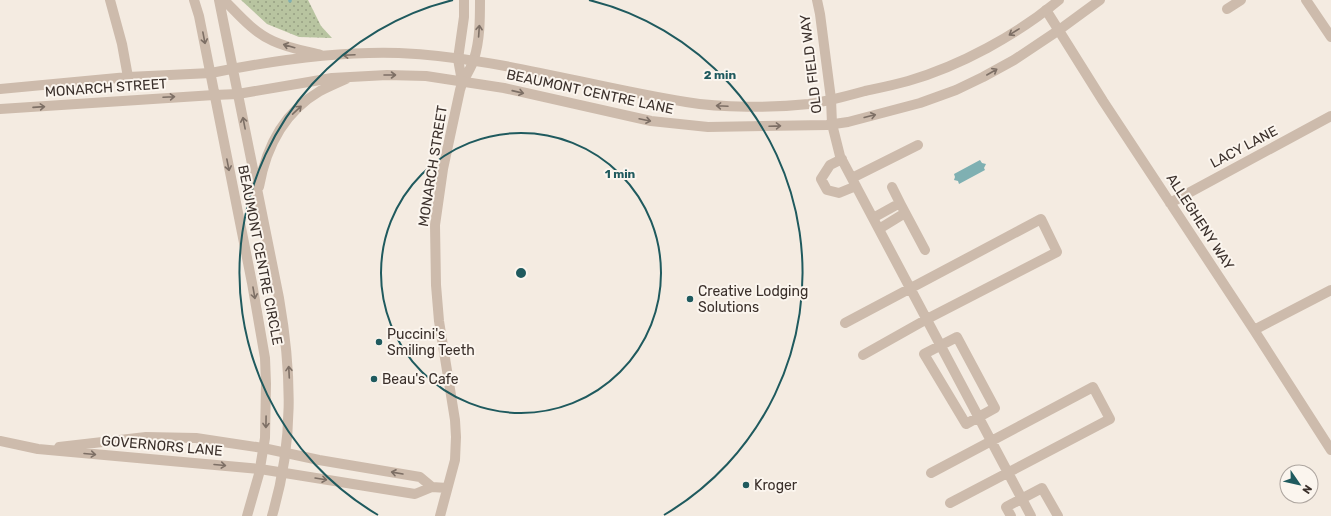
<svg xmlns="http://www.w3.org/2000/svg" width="1331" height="516" viewBox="0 0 1331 516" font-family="Rubik,sans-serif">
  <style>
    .grass { fill: url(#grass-dots) }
    .water { fill: #7fb0b2 }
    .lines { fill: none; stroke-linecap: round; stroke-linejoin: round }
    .stream { stroke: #7fb0b2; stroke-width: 3.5 }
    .minor { stroke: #cdbbac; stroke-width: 10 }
    .tertiary { stroke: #cdbbac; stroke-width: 10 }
    .oneway { stroke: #7d6f65 }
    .ring { fill: none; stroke: #1f5a5e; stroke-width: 2 }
    .poi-dot { fill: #1f5a5e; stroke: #fbf5ee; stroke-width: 1.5 }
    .labels { text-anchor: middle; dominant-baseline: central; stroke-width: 4; stroke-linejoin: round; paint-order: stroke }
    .street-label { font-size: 14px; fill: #3b302b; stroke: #fbf5ee }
    .poi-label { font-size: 14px; fill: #3b302b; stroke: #fbf5ee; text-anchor: start }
    .centre { fill: #1f5a5e; stroke: #fbf5ee; stroke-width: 2 }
    .ring-label { font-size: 12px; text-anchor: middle; font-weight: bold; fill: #1f5a5e; stroke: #fbf5ee; stroke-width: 4; stroke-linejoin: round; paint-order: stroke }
  </style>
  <defs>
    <pattern id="grass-dots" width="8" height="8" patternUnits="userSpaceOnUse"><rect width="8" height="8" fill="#b8c4a0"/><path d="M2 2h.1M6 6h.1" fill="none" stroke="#97a083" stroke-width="1.8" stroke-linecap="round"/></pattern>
  </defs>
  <rect width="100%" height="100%" fill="#f4ebe1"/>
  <!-- grass -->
  <path class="grass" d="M241,0H308L321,26L332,38L299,37L267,24Z"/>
  <!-- water -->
  <path class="water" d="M980,160L982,163L986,164L984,168L985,170L959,184L958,181L954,180L955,177L954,174Z"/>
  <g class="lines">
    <!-- stream -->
    <path class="stream" d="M290,0V1"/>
    <!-- minor -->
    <path class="minor" d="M110,0L122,44L128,77
      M817,0L820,14L831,99L832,124L840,156L1031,516
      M1306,0L1331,37
      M1227,9L1241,0
      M1046,10L1103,101L1254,330L1331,450
      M462,81L458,59L464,17V0
      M0,89L128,77L211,73
      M0,109L214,95
      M842,159L830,165L821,179L827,190L839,193L856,186
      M852,178L918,145
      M900,203L925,250
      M1170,203L1331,116
      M873,218L900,203L892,187
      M879,229L905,213
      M845,323L1041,219L1057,252L927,319L863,355
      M1254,330L1331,290
      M957,337L995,408L966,424L924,354Z
      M0,441L38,449L260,469L415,494L432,487L447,488
      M59,447L146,437L196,438L263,448L319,460L420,477L432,487
      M931,473L1093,387L1110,419L950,503
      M440,516L455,460L456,437L455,420L439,321L436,285L435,225L443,169L460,90C463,78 471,70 474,59C480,40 480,19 480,0
      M1011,516L1006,507L1042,488L1058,516"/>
    <!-- tertiary -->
    <path class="tertiary" d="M194,0L199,16L252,283L265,358L266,384L265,438L259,474L247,516
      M219,0L279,298C292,373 294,442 272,516
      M224,0C239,15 253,32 273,41C288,48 305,51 321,55
      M211,73C270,61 338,51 399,53C496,57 590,87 686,102C722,108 772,108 809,104C828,101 847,96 865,91C879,88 894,85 908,81C960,66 1017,35 1059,0
      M214,95L238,94L332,78L387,75L426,76L504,88L651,121L708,127L827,125L848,122L920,103L956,90L983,77L1014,60L1059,30L1100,0
      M259,187C266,147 284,112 320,91C328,87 337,83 346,79"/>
  </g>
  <!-- one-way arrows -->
  <defs><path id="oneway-shaft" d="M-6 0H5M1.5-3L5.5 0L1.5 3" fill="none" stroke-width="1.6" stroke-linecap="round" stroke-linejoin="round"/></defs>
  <g class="oneway">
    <use href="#oneway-shaft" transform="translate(479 31) rotate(-86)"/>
    <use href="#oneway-shaft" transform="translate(1014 32) rotate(148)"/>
    <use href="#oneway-shaft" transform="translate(204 38) rotate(79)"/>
    <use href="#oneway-shaft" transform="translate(289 46) rotate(-164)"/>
    <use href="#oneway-shaft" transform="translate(349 55) rotate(177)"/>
    <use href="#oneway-shaft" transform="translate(992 72) rotate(-30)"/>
    <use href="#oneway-shaft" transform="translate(390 75)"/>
    <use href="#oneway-shaft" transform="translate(518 92) rotate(13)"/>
    <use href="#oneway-shaft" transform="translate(169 97) rotate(-3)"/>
    <use href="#oneway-shaft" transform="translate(722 106) rotate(-177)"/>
    <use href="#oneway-shaft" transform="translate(39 107) rotate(-4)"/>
    <use href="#oneway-shaft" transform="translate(297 110) rotate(-43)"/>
    <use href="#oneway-shaft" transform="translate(870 116) rotate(-14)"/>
    <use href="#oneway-shaft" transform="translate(645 120) rotate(12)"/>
    <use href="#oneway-shaft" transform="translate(244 123) rotate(-101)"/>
    <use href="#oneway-shaft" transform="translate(775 126) rotate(-2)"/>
    <use href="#oneway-shaft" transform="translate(228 165) rotate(79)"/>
    <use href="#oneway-shaft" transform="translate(254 293) rotate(80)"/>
    <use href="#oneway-shaft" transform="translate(289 372) rotate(-93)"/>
    <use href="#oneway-shaft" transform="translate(266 422) rotate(91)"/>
    <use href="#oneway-shaft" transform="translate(90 454) rotate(5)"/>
    <use href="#oneway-shaft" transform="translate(220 465) rotate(5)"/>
    <use href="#oneway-shaft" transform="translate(397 473) rotate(-170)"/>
    <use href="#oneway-shaft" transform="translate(321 479) rotate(9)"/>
  </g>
  <!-- distance rings -->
  <g class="ring">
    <circle cx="521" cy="273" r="140"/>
    <path d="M378 515A281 281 0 0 1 453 0M589 0A281 281 0 0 1 664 515"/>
  </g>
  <!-- markers -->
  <g class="poi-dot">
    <circle cx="690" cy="299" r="4"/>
    <circle cx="379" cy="342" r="4"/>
    <circle cx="374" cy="379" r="4"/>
    <circle cx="746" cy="485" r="4"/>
  </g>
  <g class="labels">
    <!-- street labels -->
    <g class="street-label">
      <text transform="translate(811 64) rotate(-97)">OLD FIELD WAY</text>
      <text transform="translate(106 88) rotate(-4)">MONARCH STREET</text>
      <text transform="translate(590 92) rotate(12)">BEAUMONT CENTRE LANE</text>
      <text transform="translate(1244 147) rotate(-28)">LACY LANE</text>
      <text transform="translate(433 166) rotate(-81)">MONARCH STREET</text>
      <text transform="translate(1200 222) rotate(57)">ALLEGHENY WAY</text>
      <text transform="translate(260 255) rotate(79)">BEAUMONT CENTRE CIRCLE</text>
      <text transform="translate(162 446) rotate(5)">GOVERNORS LANE</text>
    </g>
    <!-- poi labels -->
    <g class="poi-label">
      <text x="698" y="291">Creative Lodging<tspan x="698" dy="16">Solutions</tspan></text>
      <text x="387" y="334">Puccini's<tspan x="387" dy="16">Smiling Teeth</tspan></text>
      <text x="382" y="379">Beau's Cafe</text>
      <text x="754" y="485">Kroger</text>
    </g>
  </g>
  <circle cx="521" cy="273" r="6" class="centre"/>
  <g class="ring-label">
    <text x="720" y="79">2 min</text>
    <text x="620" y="178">1 min</text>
  </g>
  <!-- north arrow -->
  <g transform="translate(1299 484) rotate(124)"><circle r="19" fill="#fbf5ee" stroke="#aea6a0"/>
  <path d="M0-3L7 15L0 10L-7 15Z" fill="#1f5a5e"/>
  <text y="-6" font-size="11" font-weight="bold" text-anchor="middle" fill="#3b302b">N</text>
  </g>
</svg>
